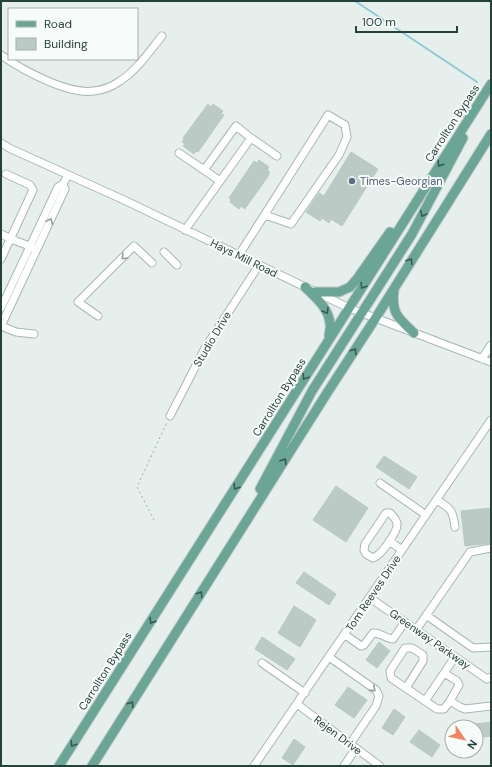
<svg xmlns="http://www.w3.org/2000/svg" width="492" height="767" viewBox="0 0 492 767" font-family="'DM Sans',sans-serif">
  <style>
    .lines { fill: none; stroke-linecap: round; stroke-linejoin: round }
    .stream { stroke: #8ec9d4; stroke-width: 2 }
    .building { fill: #bbcac4; stroke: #b8c9c2 }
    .minor-casing { stroke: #a8b8b2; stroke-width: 9 }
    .major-casing { stroke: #c2cac8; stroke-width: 11 }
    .path { stroke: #86b3a5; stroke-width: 1; stroke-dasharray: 2 3; stroke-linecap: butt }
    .minor { stroke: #fff; stroke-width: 7 }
    .major { stroke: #6aa596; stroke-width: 9 }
    .oneway { stroke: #365b51 }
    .oneway2 { stroke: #92a09c }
    .service-dot { fill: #5c6f8a; stroke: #f7fbf9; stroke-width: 1.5 }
    .labels { text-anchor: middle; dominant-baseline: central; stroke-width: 4; stroke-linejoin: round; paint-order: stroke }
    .street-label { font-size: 11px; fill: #24423a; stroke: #f7fbf9 }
    .service-label { font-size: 11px; fill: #4e5e75; stroke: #f7fbf9; text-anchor: start }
  </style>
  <rect width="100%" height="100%" fill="#e6efeb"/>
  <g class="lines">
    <!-- stream -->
    <path class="stream" d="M355,1L477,82"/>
  </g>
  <!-- building -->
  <path class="building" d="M208,104L211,107L213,104L223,111L221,114L224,115L198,152L196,151L194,154L183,146L185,144L182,142L184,139L183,138Z
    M351,152L378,169L342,226L331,219L329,223L322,218L320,221L306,212L319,193L324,196Z
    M259,160L269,167L267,170L270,172L268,175H269L247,206H246L245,209L241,206L239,209L230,202L231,199L229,198L254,161L257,163Z
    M384,456L417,477L409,489L376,467Z
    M336,486L368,508L346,542L313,520Z
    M491,508V543L465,546L461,511Z
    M304,572L336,594L329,605L296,583Z
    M294,606L316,620L300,647L278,633Z
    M262,637L295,659L287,670L255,649Z
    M379,642L390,651L377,668L366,660Z
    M348,687L367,700L354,718L335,705Z
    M394,709L405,717L393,735L382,728Z
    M491,722V736L476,738V724Z
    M419,730L440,745L432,757L410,742Z
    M294,739L305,747L293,765L282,758Z"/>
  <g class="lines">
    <defs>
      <path id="minor" d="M1,55C22,70 68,95 94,91C103,90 113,86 120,81C137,70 149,52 162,36
        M1,143L9,148L124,200L349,308L491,362
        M179,153L204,170L236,126L251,138
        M204,170L220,181
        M185,230L251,138L277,156
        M1,234L11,239L37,249L65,189L63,184
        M164,252L177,265
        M239,255L328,115L345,125L347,137L339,155L291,224L265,215
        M1,259L33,190L30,185L6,174
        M1,308L58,187L63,184L68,175
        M98,316L78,302L134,246L152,263
        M1,326L37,249
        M1,326L16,332L34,334
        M482,359L491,345
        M170,416L205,348L259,265
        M380,483L426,515
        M437,500C451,509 453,510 455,527
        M386,513H390C393,516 397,520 397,524C398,531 384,550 379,554C377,556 375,557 373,558L366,554L364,550L365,544Z
        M389,541L402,550
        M370,598L487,679L491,677
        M426,615L473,648L491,647
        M416,630L470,552L491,548
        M344,634L361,646L364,645L373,633C380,632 386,639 393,639L405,622
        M329,657L376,690L379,696L376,706L350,744
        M262,663L305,693
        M444,673L457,681L459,685L450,701
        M406,688L423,661V655L412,648H405L390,671L391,678L437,709H444L450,701L460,707L465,709L491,706
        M425,701L455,657
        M297,704L380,766
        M254,766L491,420
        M344,766L356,748"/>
      <path id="major" d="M305,287C315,297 329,308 330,324C331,328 329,332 329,336
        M394,290C391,313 398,318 414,333
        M314,292H339L350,287L357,279L390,232
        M260,489L312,391L412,234L463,138
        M59,766L491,84
        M92,766L327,393L375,319L491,134"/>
    </defs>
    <!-- minor casing -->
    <use href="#minor" class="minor-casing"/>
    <!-- major casing -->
    <use href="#major" class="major-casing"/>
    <!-- path -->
    <path class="path" d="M154,520L137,487L167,422"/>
    <!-- minor -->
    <use href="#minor" class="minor"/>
    <!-- major -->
    <use href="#major" class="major"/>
  </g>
  <!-- one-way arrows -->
  <defs><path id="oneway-chevron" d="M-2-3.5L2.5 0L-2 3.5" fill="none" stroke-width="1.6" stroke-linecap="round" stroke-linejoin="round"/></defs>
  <g class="oneway">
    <use href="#oneway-chevron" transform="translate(440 164) rotate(123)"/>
    <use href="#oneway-chevron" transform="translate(423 214) rotate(118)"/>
    <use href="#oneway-chevron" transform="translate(410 261) rotate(-58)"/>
    <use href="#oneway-chevron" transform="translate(363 286) rotate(122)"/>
    <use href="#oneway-chevron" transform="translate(326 311) rotate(59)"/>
    <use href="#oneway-chevron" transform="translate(354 351) rotate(-57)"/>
    <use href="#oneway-chevron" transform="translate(305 377) rotate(122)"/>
    <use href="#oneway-chevron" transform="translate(284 461) rotate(-58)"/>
    <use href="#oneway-chevron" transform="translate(236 487) rotate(122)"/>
    <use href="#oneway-chevron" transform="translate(200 594) rotate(-58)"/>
    <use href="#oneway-chevron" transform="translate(152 621) rotate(122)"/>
    <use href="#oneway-chevron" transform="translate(131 704) rotate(-58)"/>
    <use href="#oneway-chevron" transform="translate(73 744) rotate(122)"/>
  </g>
  <g class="oneway2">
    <use href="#oneway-chevron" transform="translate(50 221) rotate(-65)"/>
    <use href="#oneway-chevron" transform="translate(124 257) rotate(135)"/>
    <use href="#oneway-chevron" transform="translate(373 689) rotate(41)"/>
  </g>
  <!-- markers -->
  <circle class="service-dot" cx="352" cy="181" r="4"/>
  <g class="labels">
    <!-- street labels -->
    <g class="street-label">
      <text transform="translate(452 123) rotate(-57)">Carrollton Bypass</text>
      <text transform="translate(244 258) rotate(26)">Hays Mill Road</text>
      <text transform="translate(212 339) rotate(-59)">Studio Drive</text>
      <text transform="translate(279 397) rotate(-58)">Carrollton Bypass</text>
      <text transform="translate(373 593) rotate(-56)">Tom Reeves Drive</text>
      <text transform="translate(430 639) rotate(35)">Greenway Parkway</text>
      <text transform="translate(105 671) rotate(-58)">Carrollton Bypass</text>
      <text transform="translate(338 735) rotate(37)">Rejen Drive</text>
    </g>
    <!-- service labels -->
    <g class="service-label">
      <text x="360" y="181">Times-Georgian</text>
    </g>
  </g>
  <!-- border -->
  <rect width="492" height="767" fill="none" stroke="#24423a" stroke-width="4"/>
  <!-- legend -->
  <rect x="8" y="8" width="130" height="52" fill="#f7fbf9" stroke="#a3b1ad"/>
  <rect x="16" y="21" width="20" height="6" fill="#6aa596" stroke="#a3b1ad"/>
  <text x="44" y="28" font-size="12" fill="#24423a">Road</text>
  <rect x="16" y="38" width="20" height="12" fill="#bbcac4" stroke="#a3b1ad"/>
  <text x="44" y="48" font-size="12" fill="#24423a">Building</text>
  <!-- north arrow -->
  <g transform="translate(464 739) rotate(124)"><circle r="19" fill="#f7fbf9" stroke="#a3b1ad"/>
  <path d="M0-3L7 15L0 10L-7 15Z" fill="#f4845f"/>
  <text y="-6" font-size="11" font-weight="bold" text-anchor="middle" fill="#24423a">N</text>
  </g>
  <!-- scale -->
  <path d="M356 26v6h101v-6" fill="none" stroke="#24423a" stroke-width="2"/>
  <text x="362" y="26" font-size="12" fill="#24423a" stroke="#f7fbf9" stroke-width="3" paint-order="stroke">100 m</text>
</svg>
